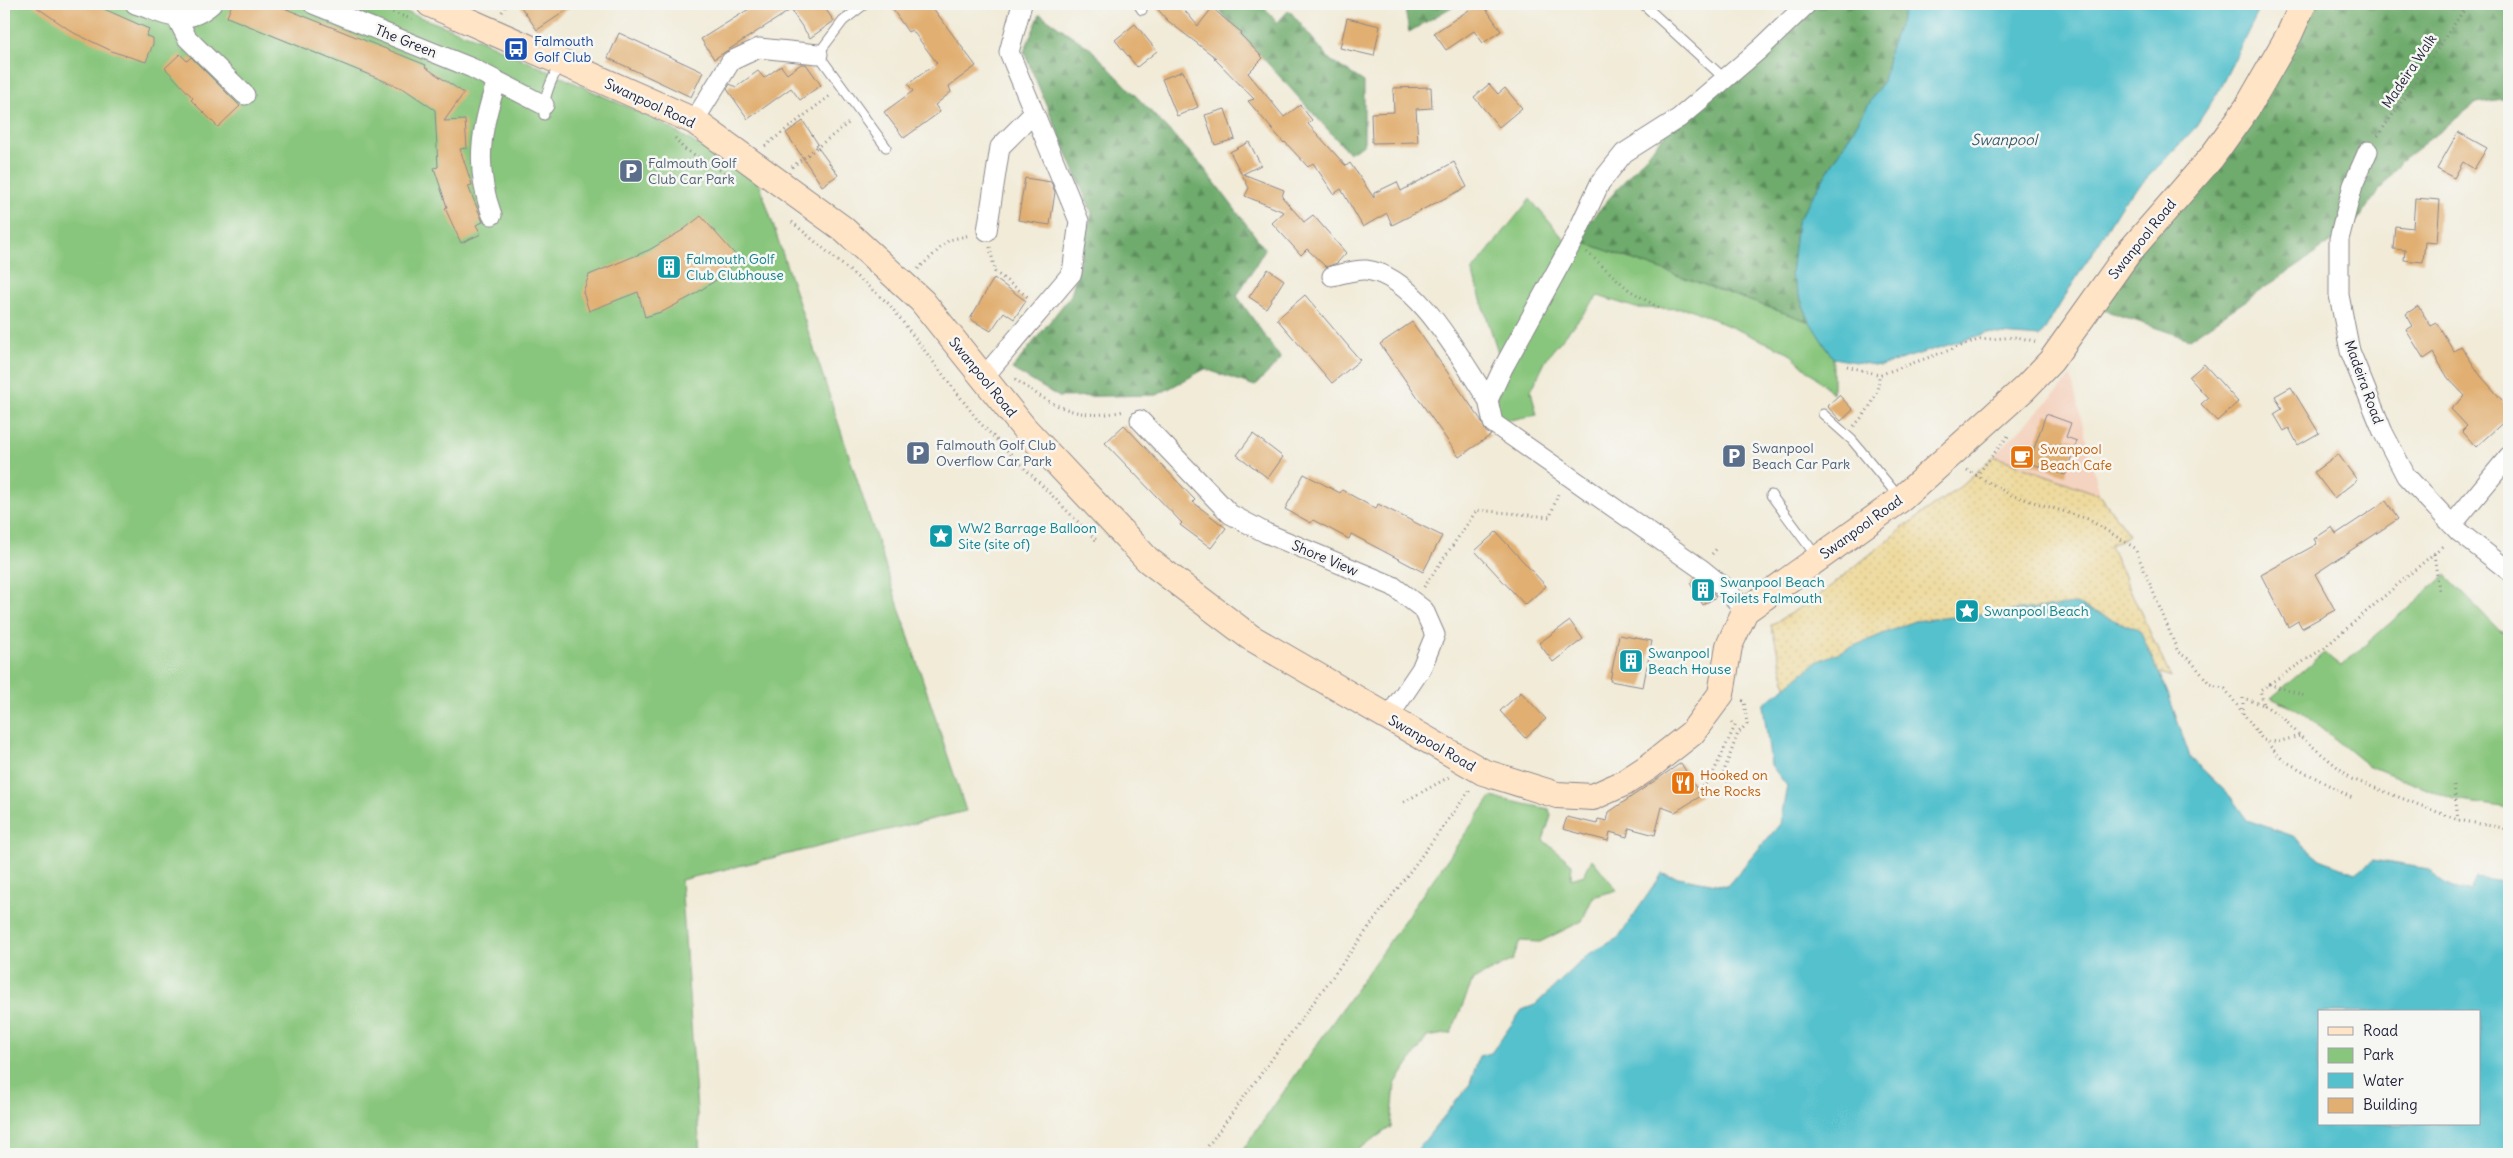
<svg xmlns="http://www.w3.org/2000/svg" width="2513" height="1158" viewBox="0 0 2513 1158" font-family="Delius,sans-serif">
  <style>
    .built { fill: #f4d3c0 }
    .green { fill: #89c67d; stroke: #56745c }
    .forest { fill: url(#forest-firs); stroke: #486654 }
    .sand { fill: url(#sand-dots); stroke: #887e6c }
    .water { fill: #55c1cd; stroke: #3c7284; fill-rule: evenodd }
    .building { fill: #e1af71 }
    .lines { fill: none; stroke-linecap: round; stroke-linejoin: round }
    .lane-casing { stroke: #8a868a; stroke-width: 11 }
    .street-casing { stroke: #8a868a; stroke-width: 21 }
    .secondary-casing { stroke: #8a868a; stroke-width: 28 }
    .path { stroke: #8a868a; stroke-width: 3; stroke-dasharray: 1 4; stroke-linecap: butt }
    .lane { stroke: #fff; stroke-width: 9 }
    .street { stroke: #fff; stroke-width: 19 }
    .secondary { stroke: #ffe4c6; stroke-width: 26 }
    .labels { text-anchor: middle; dominant-baseline: central; stroke-width: 5; stroke-linejoin: round; paint-order: stroke }
    .street-label { font-size: 14px; fill: #22223b; stroke: #f6f6f2 }
    .transit-label { font-size: 14px; fill: #164399; stroke: #f6f6f2; text-anchor: start }
    .service-label { font-size: 14px; fill: #4e5e75; stroke: #f6f6f2; text-anchor: start }
    .culture-label { font-size: 14px; fill: #0d838f; stroke: #f6f6f2; text-anchor: start }
    .food-label { font-size: 14px; fill: #c56008; stroke: #f6f6f2; text-anchor: start }
    .water-label { font-size: 15px; font-style: italic; fill: #345a6e; stroke: #f6f6f2 }
  </style>
  <defs>
    <pattern id="forest-firs" width="22" height="20" patternUnits="userSpaceOnUse" patternTransform="scale(1.25)"><rect width="22" height="20" fill="#6eab6c"/><path d="M5 1l3.5 6h-7zM16 11l3.5 6h-7z" fill="#5a8b5a"/></pattern>
    <pattern id="sand-dots" width="8" height="8" patternUnits="userSpaceOnUse" patternTransform="scale(1.25)"><rect width="8" height="8" fill="#eeda9e"/><path d="M2 2h.1M6 6h.1" fill="none" stroke="#ccbb89" stroke-width="1.8" stroke-linecap="round"/></pattern>
  </defs>
  <rect width="100%" height="100%" fill="#f6f6f2"/>
  <filter id="ink" filterUnits="userSpaceOnUse"><feTurbulence type="fractalNoise" baseFrequency=".02" numOctaves="2"/><feDisplacementMap in="SourceGraphic" scale="10" xChannelSelector="R" yChannelSelector="G"/><feConvolveMatrix kernelMatrix="1 2 1 2 8 2 1 2 1" color-interpolation-filters="sRGB"/></filter>
  <filter id="wash" filterUnits="userSpaceOnUse"><feTurbulence type="fractalNoise" baseFrequency=".0096" numOctaves="4" result="noise"/><feDisplacementMap in="SourceGraphic" scale="20" xChannelSelector="R" yChannelSelector="G"/><feGaussianBlur stdDeviation="1.12" result="paint"/><feColorMatrix in="noise" values="0 0 0 0 0 0 0 0 0 0 0 0 0 0 0 0 0 1.4 0 .05"/><feComposite in="paint" operator="in"/></filter>
  <g filter="url(#wash)">
    <rect width="100%" height="100%" fill="#f1ebd8"/>
    <!-- built -->
    <path class="built" d="M2071,377L2100,495L1994,456Z"/>
    <!-- green -->
    <path class="green" d="M4,4H385L481,40L662,123L759,182L966,811L681,880L700,1154H4Z
      M1530,199L1570,246L1574,239L1810,322L1833,358V393L1788,352L1690,309L1636,308L1598,296L1548,356L1531,391L1537,415L1493,423L1503,368L1472,271Z
      M2445,575L2500,631L2509,635V808L2454,800L2367,765L2302,712L2271,698L2324,653L2341,666Z
      M1491,797L1549,809L1551,816L1543,840L1572,864L1571,879L1584,875L1592,859L1617,890L1593,897L1582,921L1540,942L1520,941L1513,960L1473,980L1451,1033L1427,1037L1395,1084L1391,1127L1351,1154H1240Z"/>
    <!-- forest -->
    <path class="forest" d="M1214,4H1262L1277,23L1289,10L1330,60L1364,82V144L1349,153Z
      M1404,4H1457L1409,32Z
      M1807,4H1907L1890,49L1883,81L1797,222L1791,275L1810,322L1574,239L1679,118Z
      M2303,4H2509V98L2476,103L2400,162L2351,229L2189,339L2089,305L2170,204Z
      M1040,14L1091,49L1200,163L1265,249L1237,296L1281,359L1255,386L1205,369L1157,395L1059,397L1012,369L1071,295L1092,213L1024,52Z"/>
    <!-- sand -->
    <path class="sand" d="M1994,456L2100,495L2129,535L2110,546L2171,678L2148,669L1796,726L1771,625L1816,598L1905,526L1961,486Z"/>
    <!-- water -->
    <path class="water" d="M1907,4H2262L2218,92L2194,129L2122,204L2040,337L1987,333L1880,366L1833,358L1810,322L1791,275L1797,222L1883,81L1890,49Z
      M2076,604L2140,631L2167,691L2190,757L2230,796L2247,820L2293,836L2320,859L2356,873L2373,860L2429,869C2441,884 2451,890 2470,891L2476,878L2509,883V1154H1414L1470,1084L1479,1056L1491,1053L1522,1010L1535,1005L1589,954L1618,938L1662,874L1727,886L1780,824L1787,786L1771,765L1763,705L1818,661L1914,621ZM2319,1012H2479V1124H2319Z"/>
    <g id="blocks">
      <!-- building -->
      <path class="building" d="M32,4H93L149,29L146,36L153,38V44L146,62L114,52L74,33Z
        M232,4H274L426,65L425,67L464,93L444,121L465,120L467,148L460,149L472,185L468,186L483,222L476,225L481,234L461,243L445,208L447,207L434,168L438,167L435,110L404,89L227,17Z
        M519,4H576L537,30Z
        M757,4H800L714,59L701,39Z
        M804,4H822L834,21L810,38L792,12Z
        M889,4H930L976,66L949,86L951,92L935,105L940,112L904,138L884,112L913,91L908,84L937,63L912,30L908,32Z
        M1153,4H1179L1198,26L1212,8L1241,32L1240,34L1263,58L1248,73L1284,117L1300,105L1312,120L1308,124L1346,166L1350,163L1374,198V193L1397,182L1401,191L1454,162L1467,187L1392,225L1387,213L1363,227L1341,189L1334,194L1313,163L1308,167L1285,142L1284,143L1248,101L1254,99L1214,58H1216L1168,21Z
        M1478,4H1483L1501,31L1483,43L1474,31L1446,50L1434,33Z
        M1347,18L1380,26L1374,56L1340,48Z
        M1135,24L1157,51L1137,67L1115,40Z
        M619,33L703,72L691,97L608,58Z
        M180,54L187,61L191,57L240,106L218,127L191,100L193,98L165,68Z
        M801,64H806L821,85L800,100L791,88L748,119L727,89L730,84L736,87L758,71L764,78L781,66L787,74Z
        M1183,71L1198,107L1177,116L1162,79Z
        M1489,84L1498,94L1505,88L1522,108L1499,127L1474,97Z
        M1431,87L1432,108L1416,109L1418,142L1372,143L1371,113L1394,112L1393,88Z
        M1225,109L1235,139L1215,145L1205,115Z
        M803,121L818,144L816,145L838,175L822,186L786,133Z
        M2458,132L2487,148L2474,169L2463,162L2454,178L2437,169Z
        M1249,142L1261,165L1243,174L1284,190L1282,197L1304,222L1313,215L1346,253L1337,263L1326,267L1307,249L1301,255L1272,223L1284,212L1245,196L1249,188L1230,152Z
        M1025,178L1051,182L1055,192L1050,225L1018,220Z
        M2415,198L2440,200L2437,243L2425,242L2423,262L2404,260L2405,250L2393,249L2395,226L2413,228Z
        M701,216L739,259L719,278L692,296L664,311L645,317L638,292L589,311L583,292L589,275L649,250L683,230Z
        M1268,269L1284,280L1266,308L1249,297Z
        M994,278L1026,301L1014,319L1004,312L991,331L970,319Z
        M1305,295L1360,360L1332,383L1277,319Z
        M2418,306L2431,326L2437,323L2454,351L2461,346L2480,375L2509,408V417L2476,447L2462,431L2467,426L2451,409L2465,396L2448,378L2433,353L2424,359L2406,330L2413,326L2406,314Z
        M1412,322L1481,420L1486,432L1491,435L1459,457L1380,344Z
        M2204,364L2238,402L2217,421L2201,404L2208,398L2189,377Z
        M2291,387L2319,433L2298,445L2289,428L2284,431L2274,414L2282,409L2275,396Z
        M1839,395L1853,410L1841,421L1827,406Z
        M2046,414L2071,423L2066,437L2077,441L2065,475L2029,463Z
        M1124,425L1195,500L1193,502L1226,528L1211,548L1180,525L1182,523L1105,443Z
        M1253,434L1283,457L1268,478L1237,455Z
        M2338,454L2357,480L2334,498L2314,472Z
        M1304,474L1340,493L1342,490L1376,509L1378,504L1442,536L1423,572L1351,534L1349,539L1313,520L1311,523L1285,509Z
        M2386,501L2398,519L2315,574L2335,610L2302,628L2298,621L2288,627L2261,575L2317,544L2314,539L2332,527L2336,534Z
        M1496,532L1546,586L1525,605L1475,551Z
        M1696,579L1714,594L1716,597L1703,605L1690,583Z
        M1570,621L1583,639L1553,662L1539,643Z
        M1619,635L1652,641L1643,687L1610,681Z
        M1521,692L1546,719L1525,738L1500,711Z
        M1681,763L1701,796L1675,812L1662,807L1655,835L1629,828L1627,837L1610,832L1608,841L1563,829L1567,817L1597,824L1598,819L1607,821L1609,812Z"/>
    </g>
  </g>
  <g filter="url(#ink)">
    <use href="#blocks" fill-opacity="0" stroke="#8a868a" stroke-width="1"/>
    <g class="lines">
      <defs>
        <path id="lane" d="M865,4L843,21L818,54L886,147
          M1138,4L1142,10
          M1643,4L1725,79
          M544,115C543,98 551,80 560,64
          M1823,414L1852,440L1899,497
          M1771,495L1817,557"/>
        <path id="street" d="M135,4C166,14 184,29 212,4
          M313,4L472,68L544,105
          M177,18L187,38L245,95
          M694,121L731,61L759,48L818,54
          M2368,151L2353,185L2339,239V295L2350,351L2383,432L2406,476L2459,532L2509,571
          M492,215C474,167 481,127 497,81
          M987,231L1000,147L1034,113
          M1332,276C1342,274 1356,269 1366,270C1418,276 1461,360 1488,400
          M983,378L1072,273L1079,221L1009,52L1022,4
          M1140,420L1230,514L1266,533L1393,586L1424,610L1435,635L1421,669L1388,718
          M2452,525L2509,456
          M1745,611L1726,589L1700,568L1493,423L1488,400L1503,368L1574,239L1600,183L1624,153L1679,118L1760,49L1807,4"/>
        <path id="secondary" d="M430,4L694,121L842,228L922,301L1024,428L1148,560L1250,637L1483,772L1557,795L1593,797L1624,783L1650,766L1692,733L1721,694L1729,646L1745,611L1901,499L2025,388L2051,361L2128,253L2211,158L2247,108L2289,35L2303,4"/>
      </defs>
      <!-- lane casing -->
      <use href="#lane" class="lane-casing"/>
      <!-- street casing -->
      <use href="#street" class="street-casing"/>
      <!-- secondary casing -->
      <use href="#secondary" class="secondary-casing"/>
      <!-- path -->
      <path class="path" d="M369,4L414,20
        M502,12L507,4
        M2378,136L2468,4
        M675,138L683,148L731,177
        M765,146L832,94
        M792,167L851,121
        M792,222L889,304L980,423L1097,541
        M990,247L995,272L1028,297
        M1587,252L1629,290L1661,309
        M918,269L949,240L970,235
        M1847,366L1879,375L1978,340L2017,337L2038,342
        M1015,379C1051,405 1078,422 1124,411
        M1854,426C1868,411 1879,397 1879,375
        M1967,470L2011,495L2088,519L2135,548L2178,652L2190,660L2210,684L2225,689L2263,740L2277,742L2300,736
        M1976,476L2008,436
        M1712,554L1718,547
        M2434,554L2439,590
        M1424,587L1477,510L1550,517L1559,491
        M2269,684L2305,696
        M2264,705L2283,718L2300,736L2352,779L2458,820L2509,829
        M2243,714V698L2264,705L2260,690L2324,648L2445,544
        M2267,743L2283,760L2354,799
        M2454,785L2458,820
        M1731,786L1723,774L1738,733L1747,724L1744,701L1740,700
        M1697,789L1709,782L1735,726L1729,720
        M1404,802L1449,777
        M1202,1154L1470,790"/>
      <!-- lane -->
      <use href="#lane" class="lane"/>
      <!-- street -->
      <use href="#street" class="street"/>
      <!-- secondary -->
      <use href="#secondary" class="secondary"/>
    </g>
  </g>
  <!-- icons -->
  <defs>
    <symbol id="bus-square" viewBox="-11 -11 22 22"><rect x="-9" y="-9" width="18" height="18" rx="4" fill="#1a4fb4" stroke="#f6f6f2"/><path d="M-5-6H5V4H4V6H2V4H-2V6H-4V4H-5ZM-3.5-4V0h7V-4ZM-3.5 1.2v1.5H-2V1.2ZM2 1.2v1.5H3.5V1.2Z" fill="#fff"/></symbol>
    <symbol id="parking-square" viewBox="-11 -11 22 22"><rect x="-9" y="-9" width="18" height="18" rx="4" fill="#5c6f8a" stroke="#f6f6f2"/><path d="M-3.5-5.5H1a3.5 3.5 0 0 1 0 7H-1V5.5H-3.5ZM-1-3.4V-.6H.8a1.4 1.4 0 0 0 0-2.8Z" fill="#fff"/></symbol>
    <symbol id="building-square" viewBox="-11 -11 22 22"><rect x="-9" y="-9" width="18" height="18" rx="4" fill="#0f9aa8" stroke="#f6f6f2"/><path d="M-4-6H4V6H1V3H-1V6H-4ZM-2.5-4.3h1.7v1.8h-1.7ZM.8-4.3h1.7v1.8H.8ZM-2.5-1h1.7V.8h-1.7ZM.8-1h1.7V.8H.8Z" fill="#fff"/></symbol>
    <symbol id="cafe-square" viewBox="-11 -11 22 22"><rect x="-9" y="-9" width="18" height="18" rx="4" fill="#e8710a" stroke="#f6f6f2"/><path d="M-5.5-4.5H6V0H3Q3 3.5 0 3.5H-2.5Q-5.5 3.5-5.5 0ZM3-3.2v2h1.7v-2ZM-6 4.5H4V6H-6Z" fill="#fff"/></symbol>
    <symbol id="sight-square" viewBox="-11 -11 22 22"><rect x="-9" y="-9" width="18" height="18" rx="4" fill="#0f9aa8" stroke="#f6f6f2"/><path d="M0-6L1.8-2.2L6-1.7L2.9 1.2L3.7 5.4L0 3.3L-3.7 5.4L-2.9 1.2L-6-1.7L-1.8-2.2Z" fill="#fff"/></symbol>
    <symbol id="restaurant-square" viewBox="-11 -11 22 22"><rect x="-9" y="-9" width="18" height="18" rx="4" fill="#e8710a" stroke="#f6f6f2"/><path d="M-5-6h1v4h1v-4h1v4h1v-4h1v5L-1.5 .5V6h-2V.5L-5-1ZM5-6V6H3V1.5H1.5Q1.5-4 5-6Z" fill="#fff"/></symbol>
  </defs>
  <g fill-rule="evenodd">
    <use href="#bus-square" x="502" y="35" width="28" height="28"/>
    <use href="#parking-square" x="617" y="157" width="28" height="28"/>
    <use href="#building-square" x="655" y="253" width="28" height="28"/>
    <use href="#parking-square" x="904" y="439" width="28" height="28"/>
    <use href="#parking-square" x="1720" y="442" width="28" height="28"/>
    <use href="#cafe-square" x="2008" y="443" width="28" height="28"/>
    <use href="#sight-square" x="927" y="522" width="28" height="28"/>
    <use href="#building-square" x="1689" y="576" width="28" height="28"/>
    <use href="#sight-square" x="1953" y="597" width="28" height="28"/>
    <use href="#building-square" x="1617" y="647" width="28" height="28"/>
    <use href="#restaurant-square" x="1669" y="769" width="28" height="28"/>
  </g>
  <g class="labels">
    <!-- street labels -->
    <g class="street-label">
      <text transform="translate(406 41) rotate(22)">The Green</text>
      <text transform="translate(2409 71) rotate(-56)">Madeira Walk</text>
      <text transform="translate(650 103) rotate(25)">Swanpool Road</text>
      <text transform="translate(2142 239) rotate(-51)">Swanpool Road</text>
      <text transform="translate(983 377) rotate(51)">Swanpool Road</text>
      <text transform="translate(2364 382) rotate(70)">Madeira Road</text>
      <text transform="translate(1861 527) rotate(-36)">Swanpool Road</text>
      <text transform="translate(1325 558) rotate(23)">Shore View</text>
      <text transform="translate(1432 743) rotate(30)">Swanpool Road</text>
    </g>
    <!-- transit labels -->
    <g class="transit-label">
      <text x="534" y="41">Falmouth<tspan x="534" dy="16">Golf Club</tspan></text>
    </g>
    <!-- service labels -->
    <g class="service-label">
      <text x="648" y="163">Falmouth Golf<tspan x="648" dy="16">Club Car Park</tspan></text>
      <text x="936" y="445">Falmouth Golf Club<tspan x="936" dy="16">Overflow Car Park</tspan></text>
      <text x="1752" y="448">Swanpool<tspan x="1752" dy="16">Beach Car Park</tspan></text>
    </g>
    <!-- culture labels -->
    <g class="culture-label">
      <text x="686" y="259">Falmouth Golf<tspan x="686" dy="16">Club Clubhouse</tspan></text>
      <text x="958" y="528">WW2 Barrage Balloon<tspan x="958" dy="16">Site (site of)</tspan></text>
      <text x="1720" y="582">Swanpool Beach<tspan x="1720" dy="16">Toilets Falmouth</tspan></text>
      <text x="1984" y="611">Swanpool Beach</text>
      <text x="1648" y="653">Swanpool<tspan x="1648" dy="16">Beach House</tspan></text>
    </g>
    <!-- food labels -->
    <g class="food-label">
      <text x="2040" y="449">Swanpool<tspan x="2040" dy="16">Beach Cafe</tspan></text>
      <text x="1700" y="775">Hooked on<tspan x="1700" dy="16">the Rocks</tspan></text>
    </g>
    <!-- water labels -->
    <g class="water-label">
      <text x="2004" y="139">Swanpool</text>
    </g>
  </g>
  <!-- margin -->
  <rect width="2513" height="1158" fill="none" stroke="#f6f6f2" stroke-width="20"/>
  <!-- legend -->
  <rect x="2318" y="1010" width="162" height="115" fill="#f6f6f2" stroke="#a1a1a9"/>
  <rect x="2328" y="1027" width="25" height="8" fill="#ffe4c6" stroke="#a1a1a9"/>
  <text x="2363" y="1036" font-size="15" fill="#22223b">Road</text>
  <rect x="2328" y="1048" width="25" height="15" fill="#89c67d" stroke="#a1a1a9"/>
  <text x="2363" y="1060" font-size="15" fill="#22223b">Park</text>
  <rect x="2328" y="1073" width="25" height="15" fill="#55c1cd" stroke="#a1a1a9"/>
  <text x="2363" y="1086" font-size="15" fill="#22223b">Water</text>
  <rect x="2328" y="1098" width="25" height="15" fill="#e1af71" stroke="#a1a1a9"/>
  <text x="2363" y="1110" font-size="15" fill="#22223b">Building</text>
</svg>
